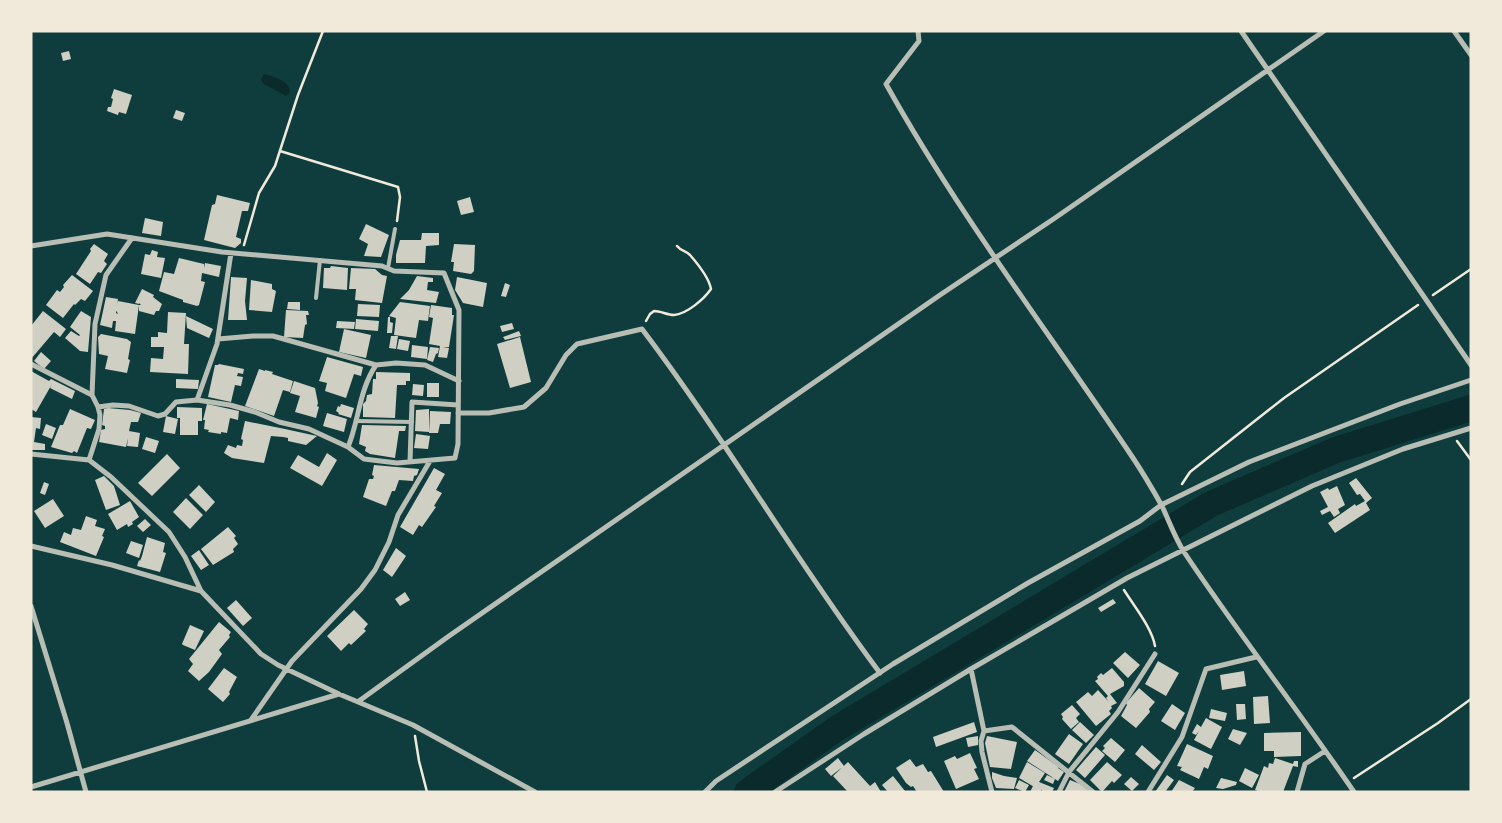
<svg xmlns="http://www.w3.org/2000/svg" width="1502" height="823" viewBox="0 0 1502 823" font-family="Figtree,sans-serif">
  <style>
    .water { fill: #0a2a2b }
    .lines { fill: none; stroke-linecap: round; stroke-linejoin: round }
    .river { stroke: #0a2a2b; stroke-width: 26 }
    .building { fill: #cfcfc3 }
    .path { stroke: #f1e9da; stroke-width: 2.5 }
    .service { stroke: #b8beb3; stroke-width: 4 }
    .minor { stroke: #b8beb3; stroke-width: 5 }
  </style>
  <rect width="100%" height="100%" fill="#0f3d3e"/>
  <!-- water -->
  <path class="water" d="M264,74C274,77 290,80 290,93L286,96L264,84L261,80Z"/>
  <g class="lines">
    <!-- river -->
    <path class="river" d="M747,792L836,729L1211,504L1336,450L1471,408"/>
  </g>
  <!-- building -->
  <path class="building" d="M69,51L71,59L63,61L61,53Z
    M114,89L132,95L126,114L119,112L118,115L107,111L108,107H111L113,99L111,98Z
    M176,110L185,113L182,121L173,118Z
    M217,195L250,203L248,211H242L236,237L241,239V243L235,248L204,240L212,205L215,204Z
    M470,197L474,212L461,215L457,201Z
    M145,218L163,222L161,236L142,233Z
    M366,224L389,235L381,257L364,256L368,244L359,239Z
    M422,233H439V245L426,246L425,263H396V255L400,240H421Z
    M94,244L108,254L104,261L107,264L101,273L98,272L90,284L76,274L91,251L90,249Z
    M454,244L475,245L474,271L471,274L453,271L454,262H451Z
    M152,250L158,252L157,257L165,258L161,278L141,274L145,254L150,255Z
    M179,258L204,264V268L205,263L221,266L219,277L202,273L201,281L205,282L199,305L197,306L183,302V300L159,291L164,272L174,274Z
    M331,266L348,268L347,290L323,288L324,268H330Z
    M351,268L375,269L382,275L387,276L382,303L355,300L356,289H349Z
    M72,275L93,291L85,301L81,299L75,305L74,304L63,318L46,305L57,290L60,292L64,287L63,285Z
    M417,276L433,278V282H428L427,290L439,292L436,303L400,299L409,290Z
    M231,277L247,278L245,301L247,320H228Z
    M457,277L487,283L483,307L463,303L455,290Z
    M251,280L272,284V289L276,291L272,312L249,310Z
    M505,283L510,285L506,297L501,296Z
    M142,289L154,295L153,297L162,304L159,311H156L154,315L139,311V305H141L139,303V304L135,303Z
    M106,297L118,299L116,313L118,314L116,310L118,301L139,305L135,334L115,331L116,321H113L112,328L100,325Z
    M288,302H300V310L287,309Z
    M400,302L430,306L428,321L419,320L416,338L394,335L396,318L389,316Z
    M358,304L380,305L379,317L357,316Z
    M431,305L452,308V315H454L449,347H443L449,348L447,358L438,357L440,346L429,344L433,318L429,317Z
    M286,310L308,311L309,315H306L307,324L305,325L303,338L284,337Z
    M43,311L66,329L60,337L54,332L31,359V326Z
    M81,311L91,317L88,352L80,351L65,338L71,331L79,336L80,335L70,327Z
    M168,312L186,313L184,344H189L188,374L150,372L151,358L163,359L164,347H151V337H158V332L167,333Z
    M186,316L213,329L209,338L187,328Z
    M388,317H390V322L393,323L392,333H387Z
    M356,319L379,321L378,331L355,329Z
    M337,321L355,322L354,329L336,328Z
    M512,323L514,329L502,332L500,326Z
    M344,329L371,335L366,358L339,352Z
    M519,331L521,336L505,340L503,337Z
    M101,334L127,339L131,342L128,359L130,360L127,373L105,369L108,356L99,354L98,337Z
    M391,336H398L396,349L389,348Z
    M520,337L531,382L510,388L497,344Z
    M399,339L410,341L408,351L397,349Z
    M412,345L428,347L427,359L411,357Z
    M430,347L439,348L438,353L436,354L433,362L427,360Z
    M41,352L51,361L44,369L34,361Z
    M327,357L363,367L361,376L354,374L346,398L325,391L327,383L319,381Z
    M219,364L244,369L243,374L238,373L237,376L243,377L241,386L235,385L231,402L208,397L215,365H218Z
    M259,369L265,371V370L273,372L272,374L293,381L290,392L283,390L274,416L245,406Z
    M31,371L49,381L51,379L75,391L72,399L50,388L52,384L36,412L31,409Z
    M376,372L410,373V381H406V385H397L395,418L363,417V404L366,401L367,395L372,394L373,379H376Z
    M176,379L199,380L198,389L176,388Z
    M294,381L315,388L318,403L317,406L319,407L316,418L295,412L300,396L290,393Z
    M427,383H439V397H427Z
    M413,384L424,385L423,396L412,395Z
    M207,404L239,411L238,420L230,418L227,433L221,432V434L208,432L209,430L204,429L205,420H203Z
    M341,404L354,408L351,418L338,414L339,413L336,411L338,406L340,407Z
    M177,407L202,408V421H198V435H180V418H177Z
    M108,408L130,410L141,413L138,422H131L129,431L140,433L138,447L127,446L128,438L126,447L99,442L101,430L105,429V426L102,425L104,409Z
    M70,409L95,420L91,429L87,428L77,453L74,451L72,453L51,447L60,425H63Z
    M429,409V432L415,431L416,410Z
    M430,411L451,412L450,424H440L438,433H429Z
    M327,413L347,419L344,432L323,426Z
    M166,416L178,419L175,434L163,432Z
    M31,417L41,418L40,429L36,428L34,442L45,444V450H31Z
    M245,421L285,429L317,436L306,445L288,441V438L283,437L271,436L264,463L232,458L224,453L228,445L236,448L237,445L242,446L243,440L241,439Z
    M46,424L56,428L52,439L42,435Z
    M362,425L406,426L405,431H399L395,458L370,454L365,451L366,447L359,444Z
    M416,434L430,436L428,449L414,448Z
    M146,437L159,441L155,453L142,449Z
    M327,453L337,460L322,486L290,468L298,455L319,467Z
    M167,454L180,468L152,496L138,483Z
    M374,465L419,469L417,475L414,476L413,481L399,480L395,491H392L386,506L363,497L369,479H373L374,476L372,475Z
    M434,468L445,474L436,490L442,493L434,506L436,507L422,527L419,525L413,535L400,527Z
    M104,476L114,486L120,505L106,510L95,480Z
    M1356,478L1372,498L1366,503L1370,510L1335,533L1328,523L1355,504L1356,506L1365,501L1360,494L1357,495L1349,483Z
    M44,482L49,484L45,495L40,493Z
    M199,485L215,502L206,512L189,495Z
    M1337,486L1345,505L1338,509L1340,513L1334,517L1330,511L1322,515L1320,511L1328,507L1320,492L1328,488L1329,490Z
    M186,498L203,515L190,529L173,512Z
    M53,499L64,516L45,528L34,511Z
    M130,501L139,517L132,522L133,524L128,527L127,524L117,530L108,514Z
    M86,516L97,520L95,526L105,529L102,536L104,537L96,556L60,542L64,532L71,535L73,528L81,530Z
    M145,519L151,525L143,532L137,526Z
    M228,527L236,536L234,538L238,544L233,549L234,552L213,565L201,549Z
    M147,537L165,543L163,552L166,553L160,572L137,566L139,560L140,561L142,556Z
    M131,541L143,545L139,558L126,553Z
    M396,548L406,556L392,577L383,570Z
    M199,550L209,565L201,570L191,556Z
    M405,592L410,600L400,606L395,599Z
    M1113,599L1116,603L1101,612L1098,608Z
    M236,600L252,618L243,626L227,608Z
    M354,610L368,624L364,629L366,631L351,645L349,643L341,651L327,636Z
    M219,622L231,632L229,635L230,637L219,650L222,654L209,672L199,681L188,671L193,664L189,659Z
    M190,625L204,631L195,650L183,645L182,644Z
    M1125,652L1140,665L1128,678L1113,663Z
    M1158,661L1179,673L1166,696L1145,684Z
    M224,668L237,677L229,692L230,694L223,702L208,689Z
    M1112,668L1124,682V686L1110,694L1117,703L1111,706L1112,708L1109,711L1111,714L1096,726L1076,702L1088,692L1092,696L1098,690L1109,702L1106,698L1108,696L1095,681L1098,679L1097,677L1101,673L1103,675Z
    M1244,671L1246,686L1222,690L1220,675Z
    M1139,688L1155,702L1149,709L1150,712L1136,728L1121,716L1127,705L1126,703Z
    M1268,696L1270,723L1254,724L1253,697Z
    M1172,704L1185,713L1175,730L1161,721Z
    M1236,704H1245L1246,719L1237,720Z
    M1072,705L1080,714L1076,718L1079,722L1071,729L1062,719L1063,717L1061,714Z
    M1211,709L1227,713L1225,721L1209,718Z
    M1206,718L1222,727L1211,749L1194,740L1199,731L1196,735L1192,733L1197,724L1201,727Z
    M974,722L977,732L936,747L933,737Z
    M1080,722L1094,735L1086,743L1072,730Z
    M1233,729L1247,733L1240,745L1228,739Z
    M1301,732V756L1274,757V751H1264V733Z
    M1069,734L1083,744L1069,764L1055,754Z
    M978,736V745L968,747L966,738Z
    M987,736L1017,742L1011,769L990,767L985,743Z
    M1111,738L1125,750L1115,762L1102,751L1105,748L1103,746Z
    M1187,744L1213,756L1208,769L1204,767L1199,779L1180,770L1182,767L1177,766Z
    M1142,745L1161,762L1154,770L1135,754Z
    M1096,747L1105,755L1085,778L1076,770Z
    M1035,750L1059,767L1058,768L1064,772L1058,781L1055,779L1053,784L1044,780L1047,775L1055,779L1027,761Z
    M970,753L977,768L974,769L979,779L956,789L944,761L955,756L957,759Z
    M838,758L844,766L831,776L825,769Z
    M1275,758L1293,764L1294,761H1298V767L1293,766L1283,792H1262L1255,790L1264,766L1268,768L1269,763L1273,764Z
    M910,759L916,767L923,764L928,772L931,771L944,792H917L913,786L911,787L906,783L896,768Z
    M848,762L870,786L875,782L881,792H848L833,776Z
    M1027,762L1045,773L1039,782L1054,788L1052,792H1042V789L1041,792H1030L1033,786L1036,788L1019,778Z
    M1107,762L1122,775L1114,783L1112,781L1102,792L1090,780Z
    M1245,768L1259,775L1252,788L1239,781Z
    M992,772L1004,776L1017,778L1014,789L996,788L992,778Z
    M1167,775L1174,780L1165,792H1155Z
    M893,776L905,791L904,792H888L882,785Z
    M1131,777L1139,784L1132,791L1124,784Z
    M1221,778L1237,782L1236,785L1223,789L1216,788Z
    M1019,780L1029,785L1025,792L1015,788Z
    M1070,780L1085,786L1088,790L1087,792H1064Z
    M1179,780L1195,788L1192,792H1171Z"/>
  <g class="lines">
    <!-- path -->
    <path class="path" d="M280,151L398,187L400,197L397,221
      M244,245L259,193L275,166L298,95L323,31
      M1433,295L1471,269
      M646,321L650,314L654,311C661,311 667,315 674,315C687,314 704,299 711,289C709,278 697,263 690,255C686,251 681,251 677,246
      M1457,441L1471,460
      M1182,484L1190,472L1284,398L1418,305
      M1124,590C1134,606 1152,628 1155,646
      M415,736L419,761L427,792
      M1354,778L1438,723L1471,699"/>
    <!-- service -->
    <path class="service" d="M388,268L395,229
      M316,298L320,260
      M357,421L412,422"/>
    <!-- minor -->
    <path class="minor" d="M918,31L919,41L886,84C959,215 1050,334 1133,458C1143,473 1153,490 1162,506C1169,521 1175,538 1184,552C1238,633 1299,711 1354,792
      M1241,31L1471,365
      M1454,31L1471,55
      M31,246L107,234L222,252L382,266L394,271L444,273L459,310L458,444L455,458L397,463L364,459L348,447L309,429L279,422L255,412L230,405L197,400L176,402L165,414L158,416L129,406L113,405L98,407
      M218,339L253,336H273L376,365
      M31,364L92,395
      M197,400L217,344L231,253
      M458,413H489L524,407L546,388L566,355L577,344L642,329C726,440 796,561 880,673
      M348,447C359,421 359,390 376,365L396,363L425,365L459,381
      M31,454L89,460L111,477L169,532L185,557L201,591
      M89,460L99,429L100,415L98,407L92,395L95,324L106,275L132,238
      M410,462L412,402L458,405
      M31,546L112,565L201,591L261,654L278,665L339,694L413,725L535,792
      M31,606L67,723L86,792
      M971,669L984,731L981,741L982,752L992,792
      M359,701L449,636L940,295L1055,218L1324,31
      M251,720L292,661L361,589L375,570L389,542L398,515L430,461
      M984,731L1012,727L1093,792
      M31,787L339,694
      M705,792L716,781L893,664L1028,583L1140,521L1161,505L1249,462L1400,404L1471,380
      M775,792L864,734L971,669L1127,578L1312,486L1403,449L1471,428
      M1059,792L1069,772L1118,712L1155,654
      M1148,792L1182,737L1206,669L1256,657
      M1297,792L1305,764L1325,751"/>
  </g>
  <!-- border -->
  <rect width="1502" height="823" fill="none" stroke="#f1e9da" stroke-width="65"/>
</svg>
